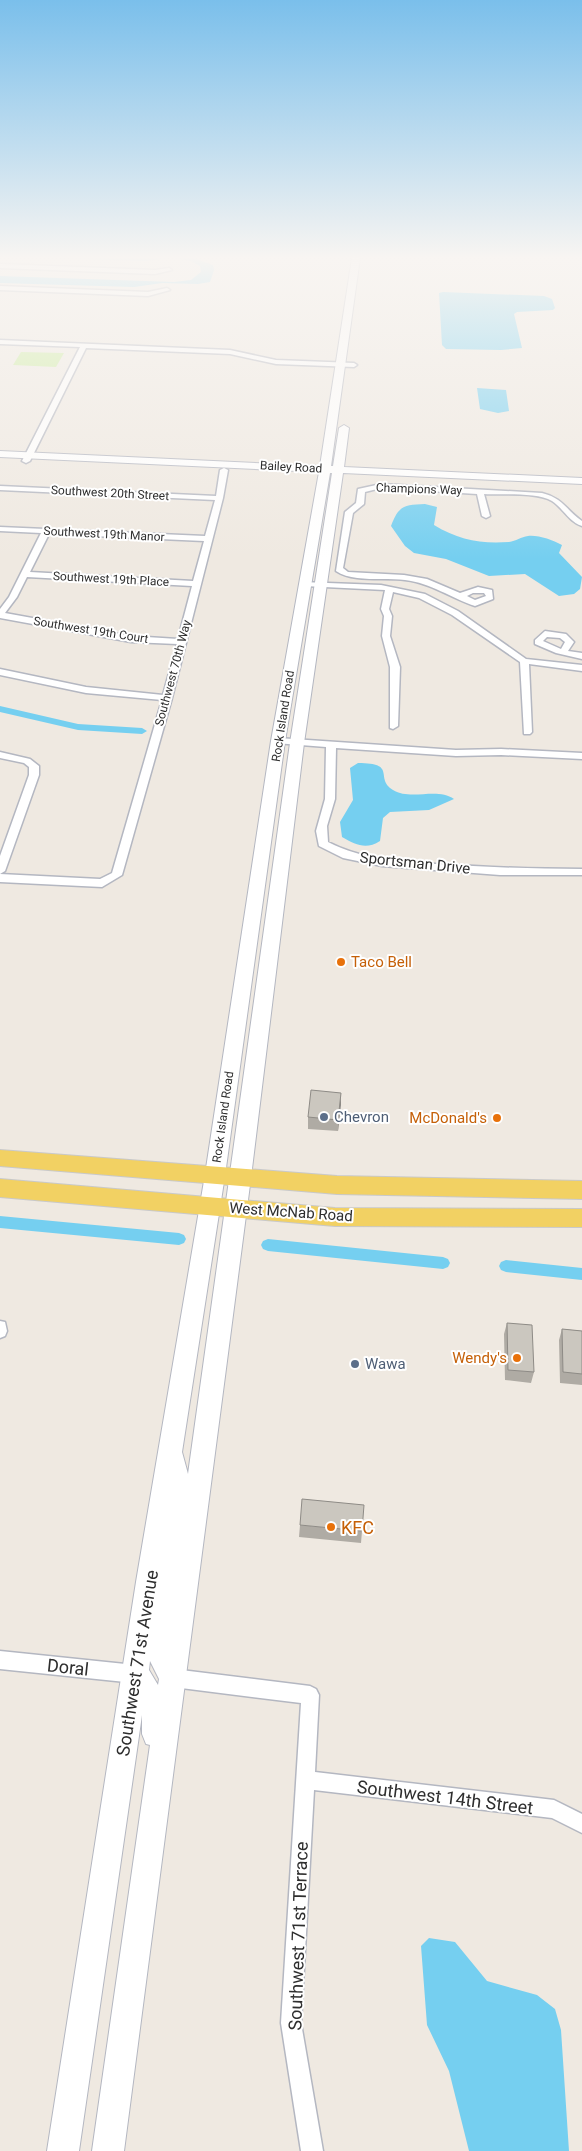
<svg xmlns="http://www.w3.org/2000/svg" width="582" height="2151" viewBox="0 0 582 2151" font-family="Roboto,sans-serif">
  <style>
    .pitch { fill: #c9ec9a }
    .water { fill: #75cff0 }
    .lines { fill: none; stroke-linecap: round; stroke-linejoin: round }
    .canal { fill: #75cff0; fill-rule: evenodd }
    .street-casing { stroke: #b4b7c1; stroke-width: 3 }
    .secondary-casing { stroke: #b4b7c1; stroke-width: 2 }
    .primary-casing { stroke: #c9c9c9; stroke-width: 2 }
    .street { fill: #fff; fill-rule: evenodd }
    .secondary { fill: #fff; fill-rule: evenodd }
    .primary { fill: #f2d163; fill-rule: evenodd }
    .wall { fill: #afaba4 }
    .shaded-wall { fill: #8e8b86 }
    .building { fill: #cbc7bf; stroke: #8e8b86 }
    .food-dot { fill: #e8710a; stroke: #fff; stroke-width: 2 }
    .service-dot { fill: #5c6f8a; stroke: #fff; stroke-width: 2 }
    .labels { text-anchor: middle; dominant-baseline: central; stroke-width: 4; stroke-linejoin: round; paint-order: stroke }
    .far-street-label { font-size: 12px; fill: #2e2e2e; stroke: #fff }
    .street-label { font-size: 15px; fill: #2e2e2e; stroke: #fff }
    .food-label { font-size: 15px; fill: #c56008; stroke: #fff; text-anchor: end }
    .service-label { font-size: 15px; fill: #4e5e75; stroke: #fff; text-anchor: start }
    .near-food-label { font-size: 18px; fill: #c56008; stroke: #fff; text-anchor: start }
    .near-street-label { font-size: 18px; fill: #2e2e2e; stroke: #fff }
  </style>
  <rect width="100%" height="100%" fill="#efe9e1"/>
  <!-- pitch -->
  <path class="pitch" d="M21,352L64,353L56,367L13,365Z"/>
  <!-- water -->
  <path class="water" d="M52,258H193L213,265L214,270L210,282L198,284L162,283L134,287L0,283V276L174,282L191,280L201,272L200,266L191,261L173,258L144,261Z
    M443,292L544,296L552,299L555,308L553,310L517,312L514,314L522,348L501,350L446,349L442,345L439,293Z
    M477,388L506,390L509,411L498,413L480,409Z
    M425,504L437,507L434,525C459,540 480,544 509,542C516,541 521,537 528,536C539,535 552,540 562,545L559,553L582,577L580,589L574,594L559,596L525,574L489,576L446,559L414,553L405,546L391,526C399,505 404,505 425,504Z
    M358,763C398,763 374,778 393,790C411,801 437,787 454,799L429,810L390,812L383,818L380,841C366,850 356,845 342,837L340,822L353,800L350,768Z
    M429,1938L455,1942L487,1981L537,1995L555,2009L561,2030L569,2151H469L449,2071L427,2025L421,1946Z"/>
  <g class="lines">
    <!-- canal -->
    <path class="canal" d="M0,706L78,724L142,728L147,731L142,734L78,730L0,712Z
      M0,1216L179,1233L184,1235L186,1239L184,1243L179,1245L0,1228Z
      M268,1239L443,1257L448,1259L450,1263L448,1267L443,1269L268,1251L263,1249L261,1245L263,1241Z
      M506,1260L582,1268V1280L506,1272L501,1270L499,1266L501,1262Z"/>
    <defs>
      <path id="street" d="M0,264L155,270L169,268L172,270L155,274L0,268Z
        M0,286L148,292L167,288L170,290L148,296L0,290Z
        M0,340L230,350L276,360L354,363L357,365L354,367L276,364L230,354L86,348L30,461L26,463L22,461L80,347L0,344Z
        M224,468L228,470L223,498L172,698L122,875L102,887L0,882V856L29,775V767L24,763L0,758V752L30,759L39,766V775L5,871L0,874L100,879L112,873L162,700L86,693L0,675V669L86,687L163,695L177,644L131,642L0,618V609L9,597L41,533L0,531V527L205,536L215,500L0,490V486L216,496L220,470ZM49,534L204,541L193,581L30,572ZM27,577L192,586L178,639L131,636L5,613L17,597Z
        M381,484L542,493C563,498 566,510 582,521V526C569,522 563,508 552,501C537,492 502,495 484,494L490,516L486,518L482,516L477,494L381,488L365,492L364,504L353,513L343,568L348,572L404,575L427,579L460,593L478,587L492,590L493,599L475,606C451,598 431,583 405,580C384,577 354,583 336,571L345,512L356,503L358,489ZM473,593H484L486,596L475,600L467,596Z
        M301,582L381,585L425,594L458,611L526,659L582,665V671L529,664L532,732L530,734H524L520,662L452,615L419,598L393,592L389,609L392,616L390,636L400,667L398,726L393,729L390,728V667L382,636L384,616L381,609L385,590L304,586H301Z
        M545,631L566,634L574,642L568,651L582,653V659L556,653L535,644V640ZM547,637L560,638L565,642L561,649L543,641Z
        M278,738L456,750L501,749L582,753V759L501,755L456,756L336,748L335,799L327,826L328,842C364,860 396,861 436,864C485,867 533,869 582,869V875H500L382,866L343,858L319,846L316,831L325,799L326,747L275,743V739Z
        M0,1321L5,1322L7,1331L5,1336L0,1338Z
        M0,1651L135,1665L141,1668L144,1674L141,1680L135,1683L0,1669Z
        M173,1669L310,1686L316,1689L319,1695L315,1772L554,1800L582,1814V1833L552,1818L314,1790L301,2023L323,2151H301L281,2023L301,1703L173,1687L167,1684L164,1678L167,1672Z"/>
      <path id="secondary" d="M352,258H360L331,466H333L339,428L344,425L349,428L344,467L582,478V484L343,473L304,743L251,1177L124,2151H92L150,1745L146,1744L142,1734V1715L79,2151H47L136,1582L205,1175L271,741L319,472L0,457V451L320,466ZM330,473H332L290,743L188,1474L182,1452L225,1175L285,741ZM150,1661L159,1679L158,1685L149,1670Z"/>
      <path id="primary" d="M0,1150L337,1176L582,1181V1199L337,1194L0,1166Z
        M0,1179L335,1208L582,1209V1227L335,1226L0,1197Z"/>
    </defs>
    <!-- street casing -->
    <use href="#street" class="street-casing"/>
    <!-- secondary casing -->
    <use href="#secondary" class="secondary-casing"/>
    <!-- primary casing -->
    <use href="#primary" class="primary-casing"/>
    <!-- street -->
    <use href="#street" class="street"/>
    <!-- secondary -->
    <use href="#secondary" class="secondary"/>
    <!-- primary -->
    <use href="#primary" class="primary"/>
  </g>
  <!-- wall -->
  <path class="wall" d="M341,1093L338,1131L308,1129V1117Z
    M507,1323L534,1372L531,1383L505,1380L504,1334Z
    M562,1329L582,1331V1385L560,1383L559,1340Z
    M300,1525L362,1531L361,1543L299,1537Z"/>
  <!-- shaded-wall -->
  <path class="shaded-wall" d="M341,1093V1105L338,1131V1120Z"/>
  <!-- building -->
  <path class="building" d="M311,1090L341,1093L338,1120L308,1117Z
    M507,1323L532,1325L534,1372L508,1370Z
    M562,1329L582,1331V1374L563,1372Z
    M302,1499L364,1505L362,1531L300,1525Z"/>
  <!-- sky -->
  <linearGradient id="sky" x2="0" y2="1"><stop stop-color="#7abfeb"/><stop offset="0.46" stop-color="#f8f5f2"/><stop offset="1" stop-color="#f8f5f2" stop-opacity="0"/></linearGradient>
  <rect width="582" height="559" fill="url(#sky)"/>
  <!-- markers -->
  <g class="food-dot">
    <circle cx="341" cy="962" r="5"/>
    <circle cx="497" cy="1118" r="5"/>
    <circle cx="517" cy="1358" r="5"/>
    <circle cx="331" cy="1527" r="5"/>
  </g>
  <g class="service-dot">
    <circle cx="324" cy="1117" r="5"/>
    <circle cx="355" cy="1364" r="5"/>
  </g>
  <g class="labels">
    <!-- far-street labels -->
    <g class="far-street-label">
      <text transform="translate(291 467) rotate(3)">Bailey Road</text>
      <text transform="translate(419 489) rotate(2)">Champions Way</text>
      <text transform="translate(110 493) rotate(3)">Southwest 20th Street</text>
      <text transform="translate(104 534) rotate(3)">Southwest 19th Manor</text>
      <text transform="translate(111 579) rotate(3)">Southwest 19th Place</text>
      <text transform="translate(91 630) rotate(9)">Southwest 19th Court</text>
      <text transform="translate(173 673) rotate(-75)">Southwest 70th Way</text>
      <text transform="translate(283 716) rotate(-81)">Rock Island Road</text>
      <text transform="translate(223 1117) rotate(-82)">Rock Island Road</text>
    </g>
    <!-- street labels -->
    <g class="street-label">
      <text transform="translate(415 863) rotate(6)">Sportsman Drive</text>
      <text transform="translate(291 1212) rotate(4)">West McNab Road</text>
    </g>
    <!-- food labels -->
    <g class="food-label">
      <text x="351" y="962" text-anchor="start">Taco Bell</text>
      <text x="487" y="1118">McDonald's</text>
      <text x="507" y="1358">Wendy's</text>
    </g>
    <!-- service labels -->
    <g class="service-label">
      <text x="334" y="1117">Chevron</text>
      <text x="365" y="1364">Wawa</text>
    </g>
    <!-- near-food labels -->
    <g class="near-food-label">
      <text x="341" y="1527">KFC</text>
    </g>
    <!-- near-street labels -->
    <g class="near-street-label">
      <text transform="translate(137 1663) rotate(-81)">Southwest 71st Avenue</text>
      <text transform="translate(68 1667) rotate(6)">Doral</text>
      <text transform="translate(445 1797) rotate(7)">Southwest 14th Street</text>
      <text transform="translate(298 1936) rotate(-88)">Southwest 71st Terrace</text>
    </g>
  </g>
</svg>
